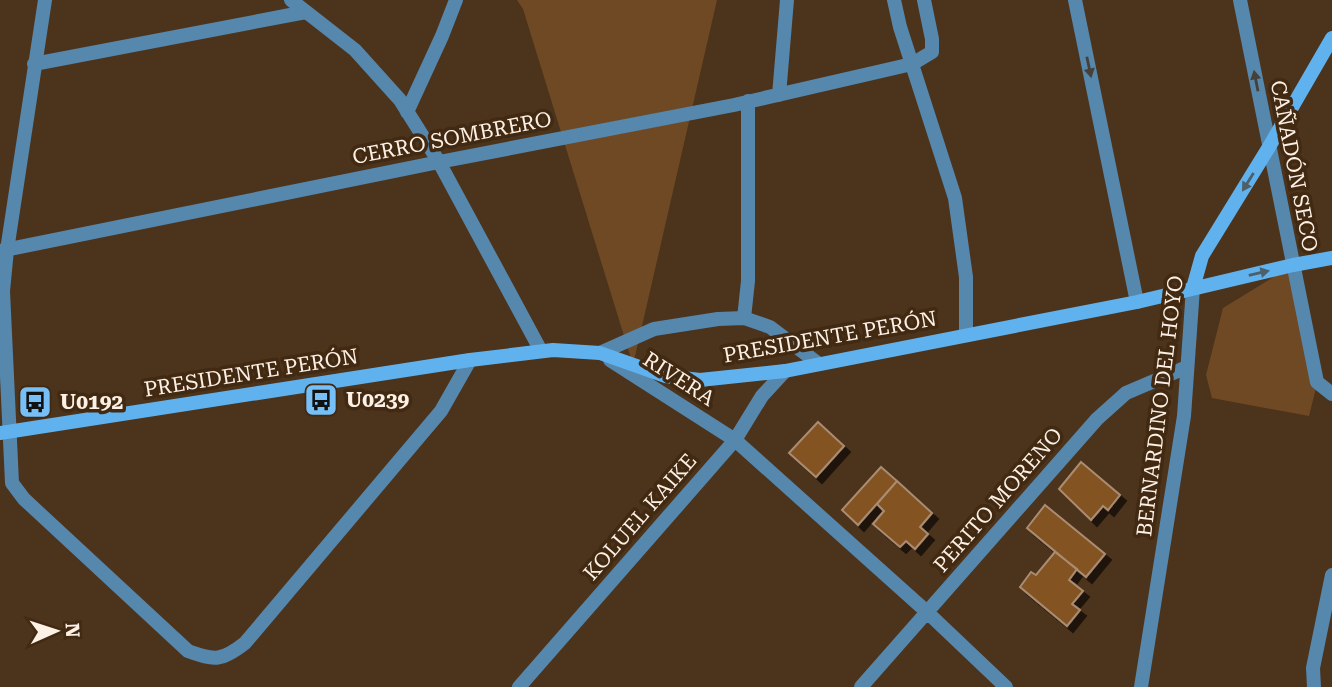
<svg xmlns="http://www.w3.org/2000/svg" width="1332" height="687" viewBox="0 0 1332 687" font-family="'Roboto Serif',serif">
  <style>
    .green { fill: #6f4923 }
    .building { fill: #835220; stroke: #aa8c73; stroke-width: 2; filter: url(#shadow) }
    .lines { fill: none; stroke-linecap: round; stroke-linejoin: round }
    .lane { stroke: #5687ad; stroke-width: 14 }
    .street { stroke: #5687ad; stroke-width: 14 }
    .secondary { stroke: #60b2ee; stroke-width: 14 }
    .oneway { fill: #464039 }
    .oneway2 { fill: #4d606a }
    .labels { text-anchor: middle; dominant-baseline: central; stroke-width: 7; stroke-linejoin: round; paint-order: stroke }
    .street-label { font-size: 21px; fill: #fdf0e5; stroke: #412912 }
    .poi-label { font-size: 21px; font-weight: bold; fill: #fdf0e5; stroke: #412912; text-anchor: start }
  </style>
  <defs>
    <filter id="shadow"><feDropShadow dx="6" dy="6" stdDeviation="0" flood-color="#0009"/></filter>
  </defs>
  <rect width="100%" height="100%" fill="#4c331c"/>
  <!-- green -->
  <path class="green" d="M517,0H717L633,365L523,9Z
    M1293,265L1317,384L1309,416L1212,398L1206,375L1223,308Z"/>
  <!-- building -->
  <path class="building" d="M818,422L844,446L816,477L789,453Z
    M1081,462L1120,495L1108,510L1103,506L1091,520L1059,489Z
    M881,467L897,481L858,525L842,510Z
    M897,481L932,513L920,527L928,534L915,549L906,541L900,547L873,524L884,511L877,504Z
    M1045,505L1105,554L1086,577L1027,528Z
    M1055,552L1077,569L1069,580L1083,591L1072,604L1080,610L1067,626L1020,587L1031,572L1036,575Z"/>
  <g class="lines">
    <!-- lane -->
    <path class="lane" d="M912,64L932,52V39L924,0"/>
    <!-- street -->
    <path class="street" d="M45,0L7,250L3,291L12,483L24,499L188,651C215,661 222,661 245,643L441,411L470,360
      M291,0L355,50L400,100L439,162L541,351
      M894,0L900,27L955,198L966,277V335
      M1075,0L1137,302
      M1240,0L1317,382L1332,394
      M34,64L306,12
      M779,95L787,0
      M407,112L442,36L456,0
      M0,251L439,162L734,105L912,64
      M744,318L748,281V101
      M600,353L654,329L718,319L744,318L770,327L819,364
      M610,360L735,440L927,612L1006,687
      M519,687L735,440L762,396L785,371
      M861,687L1097,419L1126,393L1187,367
      M1141,687L1184,416L1193,288
      M1314,687L1313,668L1332,575"/>
    <!-- secondary -->
    <path class="secondary" d="M1193,288L1202,256L1269,147L1332,38
      M0,433L470,360L553,350L600,353L665,376L700,380L785,371L1137,302L1293,265L1332,258"/>
  </g>
  <!-- one-way arrows -->
  <defs><path id="oneway-solid" d="M-6-.8H1V-3.2L6.5 0L1 3.2V.8H-6Z" transform="scale(1.75)"/></defs>
  <g class="oneway">
    <use href="#oneway-solid" transform="translate(1089 67) rotate(78)"/>
    <use href="#oneway-solid" transform="translate(1256 81) rotate(-101)"/>
  </g>
  <g class="oneway2">
    <use href="#oneway-solid" transform="translate(1248 182) rotate(122)"/>
    <use href="#oneway-solid" transform="translate(1259 273) rotate(-13)"/>
  </g>
  <!-- icons -->
  <defs>
    <symbol id="bus-square" viewBox="-11 -11 22 22"><rect x="-9" y="-9" width="18" height="18" rx="4" fill="#77bff7" stroke="#412912"/><path d="M-5-6H5V4H4V6H2V4H-2V6H-4V4H-5ZM-3.5-4V0h7V-4ZM-3.5 1.2v1.5H-2V1.2ZM2 1.2v1.5H3.5V1.2Z" fill="#111"/></symbol>
  </defs>
  <g fill-rule="evenodd">
    <use href="#bus-square" x="302" y="381" width="38" height="38"/>
    <use href="#bus-square" x="16" y="383" width="38" height="38"/>
  </g>
  <g class="labels">
    <!-- street labels -->
    <g class="street-label">
      <text transform="translate(452 138) rotate(-11)">CERRO SOMBRERO</text>
      <text transform="translate(1294 166) rotate(79)">CAÑADÓN SECO</text>
      <text transform="translate(830 337) rotate(-10)">PRESIDENTE PERÓN</text>
      <text transform="translate(251 373) rotate(-9)">PRESIDENTE PERÓN</text>
      <text transform="translate(679 379) rotate(33)">RIVERA</text>
      <text transform="translate(1160 406) rotate(-83)">BERNARDINO DEL HOYO</text>
      <text transform="translate(998 500) rotate(-49)">PERITO MORENO</text>
      <text transform="translate(640 517) rotate(-49)">KOLUEL KAIKE</text>
    </g>
    <!-- poi labels -->
    <g class="poi-label">
      <text x="346" y="400">U0239</text>
      <text x="60" y="402">U0192</text>
    </g>
  </g>
  <!-- north arrow -->
  <g transform="translate(56 631) rotate(87)" stroke="#412912" stroke-width="5" paint-order="stroke">
  <path d="M0-5L12 26L0 18L-12 26Z" fill="#fdf0e5"/>
  <text y="-10" font-size="19" font-weight="bold" text-anchor="middle" fill="#fdf0e5">N</text>
  </g>
</svg>
